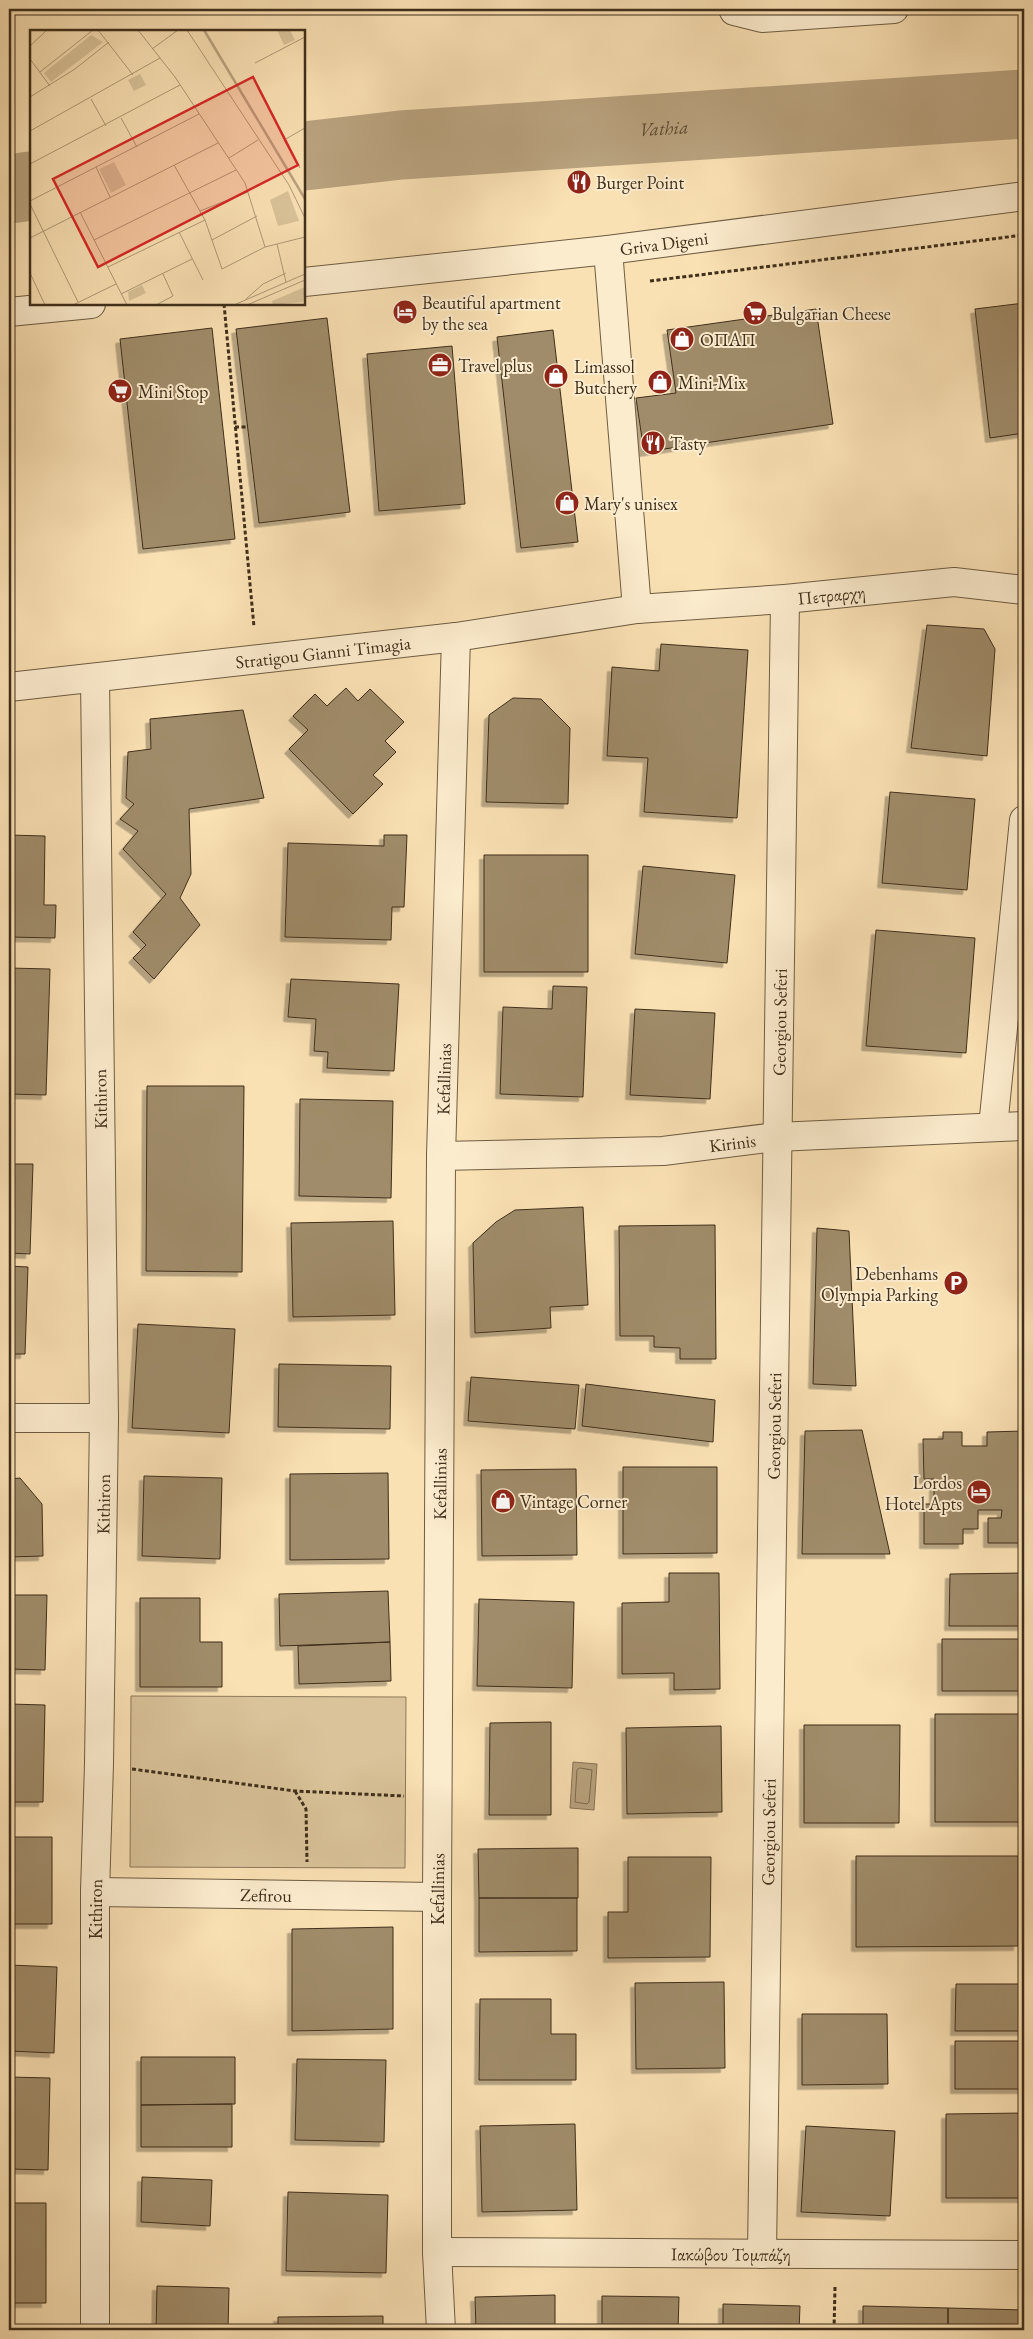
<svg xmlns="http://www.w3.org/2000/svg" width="1033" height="2339" viewBox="0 0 1033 2339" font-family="'EB Garamond',serif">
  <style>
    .green { fill: #dac39a; stroke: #8c795a }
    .water { fill: #baa480; stroke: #897558 }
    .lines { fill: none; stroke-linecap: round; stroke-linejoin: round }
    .shore { stroke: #7c6a4e; stroke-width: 1 }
    .river { stroke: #baa480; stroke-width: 69 }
    .building { fill: #a08c6b; stroke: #3f2f1b; filter: url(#shadow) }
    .minor-casing { stroke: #6e5c41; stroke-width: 30 }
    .path { stroke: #3f2f1b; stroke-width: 3; stroke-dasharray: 4 2.5; stroke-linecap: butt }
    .minor { stroke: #fcecce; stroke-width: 28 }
    .labels { text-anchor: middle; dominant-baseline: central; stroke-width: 4; stroke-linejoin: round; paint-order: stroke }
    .poi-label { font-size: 18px; fill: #3f2f1b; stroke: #fcecce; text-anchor: start }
    .street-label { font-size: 18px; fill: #3f2f1b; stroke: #fcecce }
    .water-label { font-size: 19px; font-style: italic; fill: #5e4c34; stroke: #fcecce }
    .inset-river { fill: none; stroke: #baa480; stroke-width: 2.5 }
    .inset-road { fill: none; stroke: #af9a77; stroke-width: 1 }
    .view { fill: #d62828; fill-opacity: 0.15; stroke: #d62828; stroke-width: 2.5 }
    .inset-edge { fill: none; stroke: #3f2f1b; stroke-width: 2.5 }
  </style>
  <defs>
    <filter id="shadow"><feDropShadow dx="-4.5" dy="4.5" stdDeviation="0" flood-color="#0004"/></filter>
  </defs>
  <rect width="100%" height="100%" fill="#fae1b4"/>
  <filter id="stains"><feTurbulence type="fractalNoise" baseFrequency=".004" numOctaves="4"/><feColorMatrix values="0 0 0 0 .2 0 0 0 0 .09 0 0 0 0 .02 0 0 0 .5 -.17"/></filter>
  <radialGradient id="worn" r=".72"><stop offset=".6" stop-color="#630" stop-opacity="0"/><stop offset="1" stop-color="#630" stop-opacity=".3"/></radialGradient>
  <!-- green -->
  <path class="green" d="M131,1696L406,1697L405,1868L130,1867Z"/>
  <!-- water -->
  <path class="water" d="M573,1762L597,1764L594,1810L570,1808Z"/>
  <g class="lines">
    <!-- shore -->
    <path class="shore" d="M580,1768L592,1770L589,1802L587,1804L575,1802L577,1770Z"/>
    <!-- river -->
    <g class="river">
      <path id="s1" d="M304,156L401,145L1024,104"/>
      <path d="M9,189L31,186"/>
    </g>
  </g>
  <!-- building -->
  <path class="building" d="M1024,303V433L990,438L975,309Z
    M816,309L833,424L644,452L636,398L676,393L667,330Z
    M327,318L350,512L259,523L236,329Z
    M212,328L235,539L143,549L120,339Z
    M553,330L578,542L521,548L497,337Z
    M452,346L465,504L379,511L367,354Z
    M927,625L984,629L995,649L987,756L911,748Z
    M661,644L748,650L737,818L644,812L648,758L607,756L612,667L659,671Z
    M346,688L358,701L370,689L404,722L385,741L396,752L373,775L383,784L353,814L289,749L308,730L293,716L315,694L327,706Z
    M513,698L541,699L570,728L568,804L486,802L489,715Z
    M243,710L264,798L189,809L191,874L180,898L200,925L154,979L133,958L146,945L133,932L166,894L123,849L138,831L120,819L134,804L126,798L128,752L151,749L150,719Z
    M890,792L975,799L967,890L882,883Z
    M9,835L45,836L44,905H56L55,938L9,937Z
    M384,835H407L404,907H392L391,940L285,937L288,843L384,846Z
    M484,855H588V972H484Z
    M643,866L735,875L727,963L635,954Z
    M876,930L975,938L966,1053L866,1046Z
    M9,968L50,969L46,1095L9,1094Z
    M291,979L399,984L394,1071L327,1068L328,1052L314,1051L316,1019L288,1017Z
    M553,986L587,987L583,1097L500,1094L503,1007L552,1009Z
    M635,1009L715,1013L710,1099L630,1095Z
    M147,1086H244L242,1272L146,1271Z
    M300,1099L393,1101L391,1198L299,1196Z
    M9,1164H33L30,1254L9,1253Z
    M583,1207L588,1305L550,1307L551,1328L475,1333L473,1243L496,1222L515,1210Z
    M393,1221L395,1315L293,1317L291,1223Z
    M715,1225L716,1359H680V1348L654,1347V1336H620L619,1226Z
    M817,1228L849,1231L856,1386L813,1384Z
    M9,1266L28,1267L25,1354H9Z
    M138,1324L235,1329L229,1433L132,1428Z
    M279,1364L391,1366L390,1429L278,1427Z
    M471,1377L579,1385L575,1429L468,1421Z
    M586,1384L715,1400L713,1442L582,1426Z
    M862,1430L890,1554H802L805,1431Z
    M1024,1431V1543H988V1518H1001L1002,1510H978V1529H963V1544H924V1504H934V1479H924L923,1439H943V1432H962V1446H987V1432Z
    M623,1467H717V1553L623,1554Z
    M576,1469L577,1555L482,1556L481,1470Z
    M388,1473L389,1559L290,1560V1474Z
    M144,1476L222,1478L220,1559L142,1556Z
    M20,1478L42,1504L43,1556L9,1557V1479Z
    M669,1573H719L720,1689L674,1690V1673L622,1674V1603L669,1602Z
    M1024,1573V1626H949L950,1574Z
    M388,1591L390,1642L280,1646L279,1594Z
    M9,1595H47L45,1670L9,1669Z
    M140,1598H200V1642H222V1687H140Z
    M479,1599L574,1602L572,1688L477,1686Z
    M942,1639H1024V1691H942Z
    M390,1642L391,1681L299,1684L298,1646Z
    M9,1704L45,1705L43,1802H9Z
    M935,1714H1024V1822H935Z
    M551,1722V1815H489L490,1723Z
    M804,1725H900L899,1823H804Z
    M721,1726L722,1812L627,1814L626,1728Z
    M9,1837H52V1924H9Z
    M578,1848V1898H479L478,1849Z
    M856,1856H1018V1946L856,1947Z
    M628,1857H711L710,1957L608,1958V1912H628Z
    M479,1898H577V1951L479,1952Z
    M393,1927V2029L292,2031V1929Z
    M9,1965L57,1967L54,2053L9,2051Z
    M724,1982L725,2068L636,2069L635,1983Z
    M956,1984H1024V2031H955Z
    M480,1999H551V2034H576V2080H479Z
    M802,2014H887L888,2084L802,2085Z
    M955,2041H1024V2089H955Z
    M141,2057H235V2104L141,2105Z
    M297,2059L386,2060L384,2142L295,2140Z
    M9,2077L50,2078L48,2170L9,2169Z
    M232,2104V2147H141V2105Z
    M1024,2113V2198H946V2114Z
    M575,2124L577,2210L482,2212L480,2126Z
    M806,2126L895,2131L890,2216L801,2212Z
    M142,2177L212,2180L210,2226L141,2222Z
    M288,2192L388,2195L386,2273L286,2271Z
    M9,2203H46V2303H9Z
    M157,2286L229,2288L228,2330H156Z
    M555,2295V2330H476L475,2297Z
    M602,2296L679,2297L678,2330H602Z
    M723,2304L800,2306L799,2330H723Z
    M863,2306L948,2308V2330H863Z
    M948,2308L1024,2310V2330H948Z
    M383,2316V2330H278V2317Z"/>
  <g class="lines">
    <defs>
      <g id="minor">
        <path d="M733,9L734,11L762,18L894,9"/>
        <path d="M608,250L637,609"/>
        <path id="s2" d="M304,282L608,250L1024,196"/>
        <path d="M9,312L91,304"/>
        <path id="s3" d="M9,687L456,637L637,609L785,599L954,582L1024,590"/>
        <path d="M993,1127L1024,820"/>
        <path id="s4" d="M441,1156L663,1151L776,1137L1024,1126"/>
        <path d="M9,1418H104"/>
        <path id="s5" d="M95,1892L437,1897"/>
        <path id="s6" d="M437,2252L1024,2255"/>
        <path id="s7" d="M762,2254L785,599"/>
        <path id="s8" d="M95,2330V1892L99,1764L104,1418L95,678"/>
        <path id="s9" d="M441,2330L437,2252V1897L441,1156L456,637"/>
      </g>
    </defs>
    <!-- minor casing -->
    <use href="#minor" class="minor-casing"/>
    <!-- path -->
    <path class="path" d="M650,281L1024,235
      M224,304L254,627
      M235,427H248
      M132,1769L295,1791L404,1796
      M295,1791L306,1809L307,1862
      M834,2330L835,2287"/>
    <!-- minor -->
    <use href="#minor" class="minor"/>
  </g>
  <!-- icons -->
  <defs>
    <symbol id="restaurant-disc" viewBox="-11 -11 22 22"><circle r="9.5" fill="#8f2418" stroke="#fcecce"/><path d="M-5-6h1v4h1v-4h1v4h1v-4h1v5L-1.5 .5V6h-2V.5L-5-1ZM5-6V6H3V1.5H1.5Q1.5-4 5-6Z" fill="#fff"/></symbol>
    <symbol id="hotel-disc" viewBox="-11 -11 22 22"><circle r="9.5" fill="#8f2418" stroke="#fcecce"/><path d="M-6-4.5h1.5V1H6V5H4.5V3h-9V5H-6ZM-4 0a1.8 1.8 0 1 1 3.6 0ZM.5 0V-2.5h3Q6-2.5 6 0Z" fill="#fff"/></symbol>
    <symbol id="supermarket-disc" viewBox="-11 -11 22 22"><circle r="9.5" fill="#8f2418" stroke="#fcecce"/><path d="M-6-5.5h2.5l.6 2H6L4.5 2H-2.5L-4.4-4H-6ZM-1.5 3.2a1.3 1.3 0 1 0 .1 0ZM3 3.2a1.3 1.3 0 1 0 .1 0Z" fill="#fff"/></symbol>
    <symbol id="shop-disc" viewBox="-11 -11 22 22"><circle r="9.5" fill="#8f2418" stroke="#fcecce"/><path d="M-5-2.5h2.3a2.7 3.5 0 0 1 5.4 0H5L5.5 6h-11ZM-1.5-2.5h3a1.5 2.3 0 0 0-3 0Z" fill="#fff"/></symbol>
    <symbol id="office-disc" viewBox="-11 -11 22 22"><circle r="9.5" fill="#8f2418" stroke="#fcecce"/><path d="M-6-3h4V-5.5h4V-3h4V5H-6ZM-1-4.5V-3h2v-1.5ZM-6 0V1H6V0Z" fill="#fff"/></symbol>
    <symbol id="parking-disc" viewBox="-11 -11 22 22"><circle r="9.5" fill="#8f2418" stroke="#fcecce"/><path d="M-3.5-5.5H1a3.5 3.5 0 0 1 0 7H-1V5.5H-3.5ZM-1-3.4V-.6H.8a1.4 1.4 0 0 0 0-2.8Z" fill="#fff"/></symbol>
  </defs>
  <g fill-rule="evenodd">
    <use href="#restaurant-disc" x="565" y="168" width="28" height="28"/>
    <use href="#hotel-disc" x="391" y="298" width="28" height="28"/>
    <use href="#supermarket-disc" x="741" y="299" width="28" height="28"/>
    <use href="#shop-disc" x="668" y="325" width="28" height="28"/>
    <use href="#office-disc" x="426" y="351" width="28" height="28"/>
    <use href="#shop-disc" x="542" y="362" width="28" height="28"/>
    <use href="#shop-disc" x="646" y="368" width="28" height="28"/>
    <use href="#supermarket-disc" x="106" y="377" width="28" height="28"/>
    <use href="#restaurant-disc" x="639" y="429" width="28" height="28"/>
    <use href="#shop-disc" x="553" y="489" width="28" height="28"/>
    <use href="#parking-disc" x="942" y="1269" width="28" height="28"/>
    <use href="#hotel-disc" x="965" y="1478" width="28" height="28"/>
    <use href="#shop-disc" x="489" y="1487" width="28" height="28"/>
  </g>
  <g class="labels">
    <!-- poi labels -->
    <g class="poi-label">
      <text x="596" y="182">Burger Point</text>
      <text x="422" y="302">Beautiful apartment<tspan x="422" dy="21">by the sea</tspan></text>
      <text x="772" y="313">Bulgarian Cheese</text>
      <text x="700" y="339">ΟΠΑΠ</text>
      <text x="458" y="365">Travel plus</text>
      <text x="574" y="366">Limassol<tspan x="574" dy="21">Butchery</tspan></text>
      <text x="678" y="382">Mini-Mix</text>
      <text x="138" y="391">Mini Stop</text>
      <text x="670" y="443">Tasty</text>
      <text x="584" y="503">Mary's unisex</text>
      <text x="938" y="1273" text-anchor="end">Debenhams<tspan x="938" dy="21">Olympia Parking</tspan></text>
      <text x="962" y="1482" text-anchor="end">Lordos<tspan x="962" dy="21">Hotel Apts</tspan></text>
      <text x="520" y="1501">Vintage Corner</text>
    </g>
    <!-- street labels -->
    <g class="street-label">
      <text stroke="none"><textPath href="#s2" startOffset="362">Griva Digeni</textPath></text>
      <text stroke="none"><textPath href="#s3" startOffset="828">Πετραρχη</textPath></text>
      <text stroke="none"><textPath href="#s3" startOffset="316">Stratigou Gianni Timagia</textPath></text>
      <text stroke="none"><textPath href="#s7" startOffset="1232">Georgiou Seferi</textPath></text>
      <text stroke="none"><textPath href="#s9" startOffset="1251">Kefallinias</textPath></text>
      <text transform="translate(100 1099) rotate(-91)">Kithiron</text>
      <text stroke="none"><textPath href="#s4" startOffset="292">Kirinis</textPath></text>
      <text stroke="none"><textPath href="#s7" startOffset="828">Georgiou Seferi</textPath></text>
      <text stroke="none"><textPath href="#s9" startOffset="846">Kefallinias</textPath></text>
      <text stroke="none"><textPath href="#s8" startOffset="826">Kithiron</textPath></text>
      <text stroke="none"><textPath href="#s7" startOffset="422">Georgiou Seferi</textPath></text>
      <text stroke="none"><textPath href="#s9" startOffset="441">Kefallinias</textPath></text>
      <text stroke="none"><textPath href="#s5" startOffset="171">Zefirou</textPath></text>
      <text stroke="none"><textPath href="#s8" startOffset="421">Kithiron</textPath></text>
      <text stroke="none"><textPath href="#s6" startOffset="294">Ιακώβου Τομπάζη</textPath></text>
    </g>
    <!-- water labels -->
    <g class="water-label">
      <text stroke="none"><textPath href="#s1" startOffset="361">Vathia</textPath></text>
    </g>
  </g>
  <!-- overview -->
  <g transform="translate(30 30)">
    <rect width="275" height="275" fill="#fae1b4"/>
    <path d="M247,0H260L265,10L254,15ZM61,5L73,12L21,52L14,43ZM110,44L116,55L104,61L98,50ZM84,132L96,155L81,163L69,139ZM258,161L269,191L248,196L240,170ZM112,255L116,263L99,271L98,262ZM275,257L273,272L243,275L242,271Z" fill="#dac39a"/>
    <path class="inset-river" d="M174,0L275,169"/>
    <path class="inset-road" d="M68,0L103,45M108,0L145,47L215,153L235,217M157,0L259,155L275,188M0,16L17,0M122,19L148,0M0,29L20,56M225,33L275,7M10,42L63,0M0,67L45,39L79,12M61,69L76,96M91,88L107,117M0,101L130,28M199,128L228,110M0,134L150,55M144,135L175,190L192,239L235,217L275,207M66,137L80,167M270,138L254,110L275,98M0,171L169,84M0,174L48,272M170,181L218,162M50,182L97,275M149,202L173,250M0,208L188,113M64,210L206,140M182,210L227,186M247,214L256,252M78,237L175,190M0,243L15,275M91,264L162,229M216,269L233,254L256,243M43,275L86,254M126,275L143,266L133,244M204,275L275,244M217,275L275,250"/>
    <path class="view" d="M223,47L268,135L68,237L23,149Z"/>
    <rect width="275" height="275" class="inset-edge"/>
  </g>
  <!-- margin -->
  <rect width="1033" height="2339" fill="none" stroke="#fae1b4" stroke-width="30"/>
  <rect x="10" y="10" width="1013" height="2319" fill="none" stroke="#3f2f1b" stroke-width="2.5"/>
  <rect x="15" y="15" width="1003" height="2309" fill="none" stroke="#3f2f1b"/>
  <rect width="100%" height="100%" filter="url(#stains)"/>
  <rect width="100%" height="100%" fill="url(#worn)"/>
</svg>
